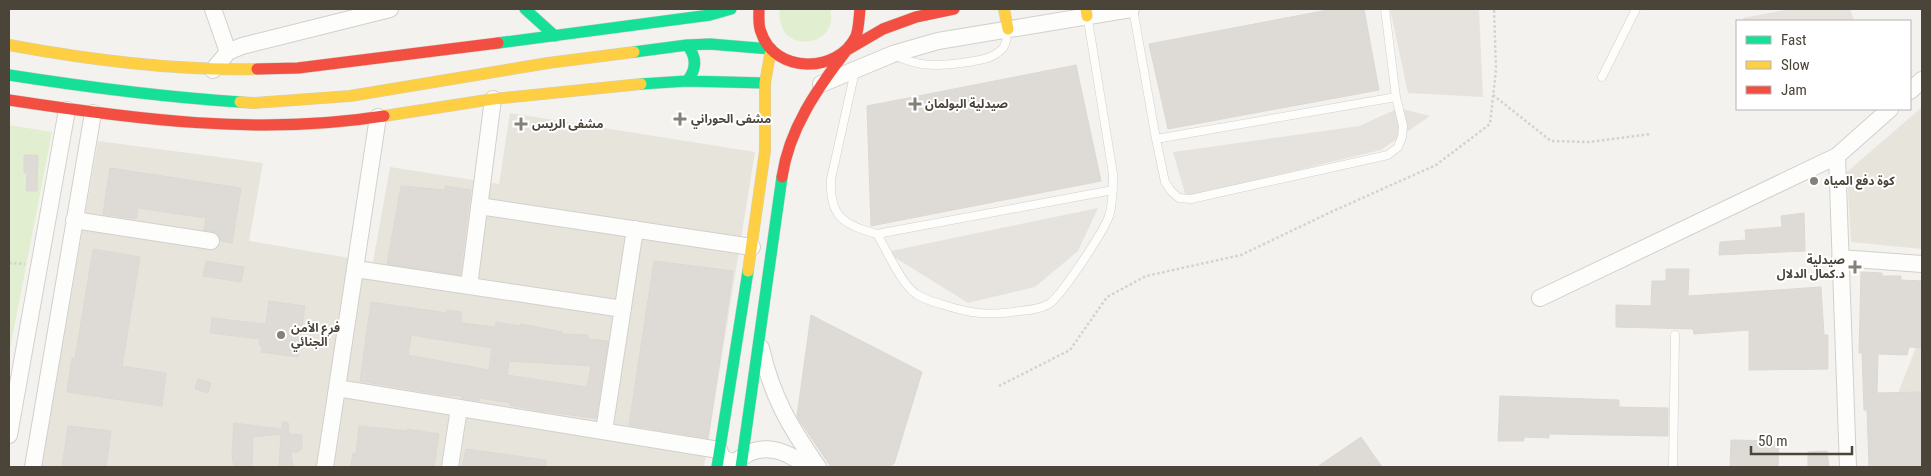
<svg xmlns="http://www.w3.org/2000/svg" width="1931" height="476" viewBox="0 0 1931 476" font-family="'Roboto Condensed','Noto Sans Arabic',sans-serif">
  <style>
    .residential { fill: #e7e4dc }
    .green { fill: #e1eecf }
    .parking { fill: #e6e3df }
    .building { fill: #dedbd6; stroke: #dcd9d4; fill-rule: evenodd }
    .lines { fill: none; stroke-linecap: round; stroke-linejoin: round }
    .lane-casing { stroke: #d2d0cb; stroke-width: 9 }
    .street-casing { stroke: #d2d0cb; stroke-width: 18 }
    .fast-casing { stroke: #d3cfc5; stroke-width: 12 }
    .slow-casing { stroke: #d3cfc5; stroke-width: 12 }
    .jam-casing { stroke: #d3cfc5; stroke-width: 12 }
    .path { stroke: #d3d2cc; stroke-width: 2.5; stroke-dasharray: 2.5 2.5; stroke-linecap: butt }
    .lane { stroke: #fdfdfc; stroke-width: 8 }
    .street { stroke: #fdfdfc; stroke-width: 16 }
    .fast { stroke: #16e098; stroke-width: 11 }
    .slow { stroke: #ffcf43; stroke-width: 11 }
    .jam { stroke: #f24e42; stroke-width: 11 }
    .poi-dot { fill: #868178; stroke: #fff; stroke-width: 2 }
    .labels { text-anchor: middle; dominant-baseline: central; stroke-width: 4; stroke-linejoin: round; paint-order: stroke }
    .poi-label { font-size: 12px; font-weight: bold; fill: #4b4439; stroke: #fff; text-anchor: start }
  </style>
  <rect width="100%" height="100%" fill="#f4f2ee"/>
  <!-- residential -->
  <path class="residential" d="M1922,107V249L1851,242L1847,172Z
    M510,113L755,152L704,467H41L98,141L263,163L249,241L373,262L390,167L499,184Z
    M1922,332V467H1869Z"/>
  <!-- green -->
  <path class="green" d="M780,9H830C841,49 774,56 780,9Z
    M9,125L52,132L9,354Z"/>
  <!-- parking -->
  <path class="parking" d="M1390,9H1479L1483,97L1408,93Z
    M1790,9H1850L1854,21H1745L1743,18Z
    M1399,108L1430,116L1381,150L1186,197L1173,152L1359,126Z
    M1098,208L1078,251L1035,287L968,303L886,252Z"/>
  <!-- building -->
  <path class="building" d="M1333,9H1364L1379,90L1168,129L1149,44Z
    M1076,65L1101,181L871,226L867,106Z
    M24,155H38L37,191H26L27,173H24Z
    M110,168L241,188L232,243L221,241L217,233L204,230L206,218L138,208L136,219L103,214Z
    M401,186L445,190V186L471,190L460,275L387,264Z
    M1804,213L1805,251L1719,255L1720,242L1746,240L1745,230L1782,227L1781,216Z
    M93,249L140,257L122,366L166,373L162,406L67,392L72,358L75,359Z
    M206,261L244,267L241,282L203,276Z
    M654,261L733,271L708,438L629,425Z
    M1666,269H1689L1688,296L1821,287L1824,335H1828V369L1749,370V330L1694,334L1693,329L1616,327V305L1651,306L1652,281H1666Z
    M1861,272L1882,273V276H1901V280L1922,281V348L1909,347L1907,355L1878,354L1877,393L1922,392V467H1869L1867,410H1864L1862,353H1859Z
    M269,301L305,306L298,357L261,352L262,346L259,345L260,339L210,333L212,318L266,324Z
    M371,302L447,313V310L462,312L461,323L495,327L496,322L520,326L521,324L562,332V334L588,335V339L608,341L596,418L540,411L510,405L511,403L479,398V401L461,398L462,396L444,395L360,381ZM411,335L492,348L489,370L408,355ZM509,361L591,366L587,387L507,375Z
    M811,315L922,372L894,464L885,467H831L799,420L797,416Z
    M198,379L211,383L208,393L195,389Z
    M1500,396L1619,400V407L1668,408V436L1549,434V438L1524,437V441H1498Z
    M282,422H288L289,434L302,435V449H299V452H291L293,467H279L281,434L253,437L252,467H234L232,455L234,423L282,429Z
    M68,426L111,431L106,467H62Z
    M359,426L407,431V429L439,434L434,467H351L353,453L356,454Z
    M1361,437L1382,467H1317Z
    M1731,440L1779,441L1778,467H1730Z
    M466,449L546,460V467H462Z
    M1827,451L1829,467H1808V452Z"/>
  <g class="lines">
    <defs>
      <path id="lane" d="M1133,9L1156,139L1165,182L1171,191L1179,198L1191,199L1388,155L1398,147L1402,137L1403,126L1396,97L1385,9
        M895,55C919,68 942,66 968,62C979,60 992,59 1001,50C1006,46 1007,38 1007,32
        M855,71L831,179C829,216 843,225 877,234L1113,190
        M1602,77L1636,9
        M1156,139L1396,97
        M877,234C887,251 901,283 916,294C924,299 933,302 941,304C971,314 989,316 1020,311C1030,310 1040,309 1049,304C1062,295 1104,231 1109,216C1113,203 1113,188 1113,174L1088,20
        M1673,467L1675,335"/>
      <path id="street" d="M213,9L228,52
        M213,70L228,52L242,46L390,9
        M821,84L893,54L938,41L1131,9
        M1910,91L1922,80
        M1837,156L1848,467
        M479,206L752,247
        M74,220L211,241
        M1840,258L1922,264
        M356,269L623,309
        M469,286L493,99
        M1540,298L1837,156L1890,109
        M761,348C772,397 790,427 818,467
        M337,388L719,450L722,458L732,462C739,461 743,456 749,453C771,443 791,454 807,467
        M604,431L635,229
        M9,435L67,110
        M33,467L93,113
        M325,467L378,117
        M450,467L459,408"/>
      <path id="fast" d="M525,9L555,36
        M498,43L710,15L731,9
        M687,45C697,57 697,69 687,81
        M634,52L687,45L710,44L771,49
        M9,75C86,87 162,97 240,102
        M641,84L687,81L765,83
        M717,467L748,271
        M741,467L782,177"/>
      <path id="slow" d="M1004,9L1008,29
        M1086,9L1087,16
        M9,45C90,60 174,71 257,69
        M240,102L253,103L350,96L548,63L634,52
        M384,116L493,99L641,84
        M748,271L765,151V83L771,49"/>
      <path id="jam" d="M759,9C759,16 758,26 761,32C774,74 838,74 856,36C859,28 859,17 860,9
        M847,50L883,29L916,17L954,9
        M257,69L298,68L498,43
        M9,100C133,119 259,136 384,116
        M782,177C789,129 817,89 846,51"/>
    </defs>
    <!-- lane casing -->
    <use href="#lane" class="lane-casing"/>
    <!-- street casing -->
    <use href="#street" class="street-casing"/>
    <!-- fast casing -->
    <use href="#fast" class="fast-casing"/>
    <!-- slow casing -->
    <use href="#slow" class="slow-casing"/>
    <!-- jam casing -->
    <use href="#jam" class="jam-casing"/>
    <!-- path -->
    <path class="path" d="M1493,95L1551,141L1589,142L1651,134
      M9,263L25,264
      M999,386L1070,350L1107,297L1146,276L1241,255L1331,212L1436,165L1490,124L1496,70L1494,9"/>
    <!-- lane -->
    <use href="#lane" class="lane"/>
    <!-- street -->
    <use href="#street" class="street"/>
    <!-- fast -->
    <use href="#fast" class="fast"/>
    <!-- slow -->
    <use href="#slow" class="slow"/>
    <!-- jam -->
    <use href="#jam" class="jam"/>
  </g>
  <!-- markers -->
  <g class="poi-dot">
    <path d="M912.5 96.5h5v5h5v5h-5v5h-5v-5h-5v-5h5z"/>
    <path d="M677.5 111.5h5v5h5v5h-5v5h-5v-5h-5v-5h5z"/>
    <path d="M518.5 116.5h5v5h5v5h-5v5h-5v-5h-5v-5h5z"/>
    <circle cx="1814" cy="181" r="5"/>
    <path d="M1852.5 259.5h5v5h5v5h-5v5h-5v-5h-5v-5h5z"/>
    <circle cx="281" cy="335" r="5"/>
  </g>
  <g class="labels">
    <!-- poi labels -->
    <g class="poi-label">
      <text x="925" y="104">صيدلية البولمان</text>
      <text x="691" y="119">مشفى الحوراني</text>
      <text x="532" y="124">مشفى الريس</text>
      <text x="1824" y="181">كوة دفع المياه</text>
      <text x="1845" y="260" text-anchor="end">صيدلية<tspan x="1845" dy="14">د.كمال الدلال</tspan></text>
      <text x="291" y="328">فرع الأمن<tspan x="291" dy="14">الجنائي</tspan></text>
    </g>
  </g>
  <!-- border -->
  <rect width="1931" height="476" fill="none" stroke="#4b4439" stroke-width="20"/>
  <!-- legend -->
  <rect x="1736" y="20" width="175" height="90" fill="#ffffff" stroke="#b7b4b0"/>
  <rect x="1746" y="36" width="25" height="8" fill="#16e098" stroke="#b7b4b0"/>
  <text x="1781" y="45" font-size="15" fill="#4b4439">Fast</text>
  <rect x="1746" y="61" width="25" height="8" fill="#ffcf43" stroke="#b7b4b0"/>
  <text x="1781" y="70" font-size="15" fill="#4b4439">Slow</text>
  <rect x="1746" y="86" width="25" height="8" fill="#f24e42" stroke="#b7b4b0"/>
  <text x="1781" y="95" font-size="15" fill="#4b4439">Jam</text>
  <!-- scale -->
  <path d="M1751 446v8h101v-8" fill="none" stroke="#4b4439" stroke-width="2.5"/>
  <text x="1758" y="446" font-size="15" fill="#4b4439" stroke="#ffffff" stroke-width="4" paint-order="stroke">50 m</text>
</svg>
